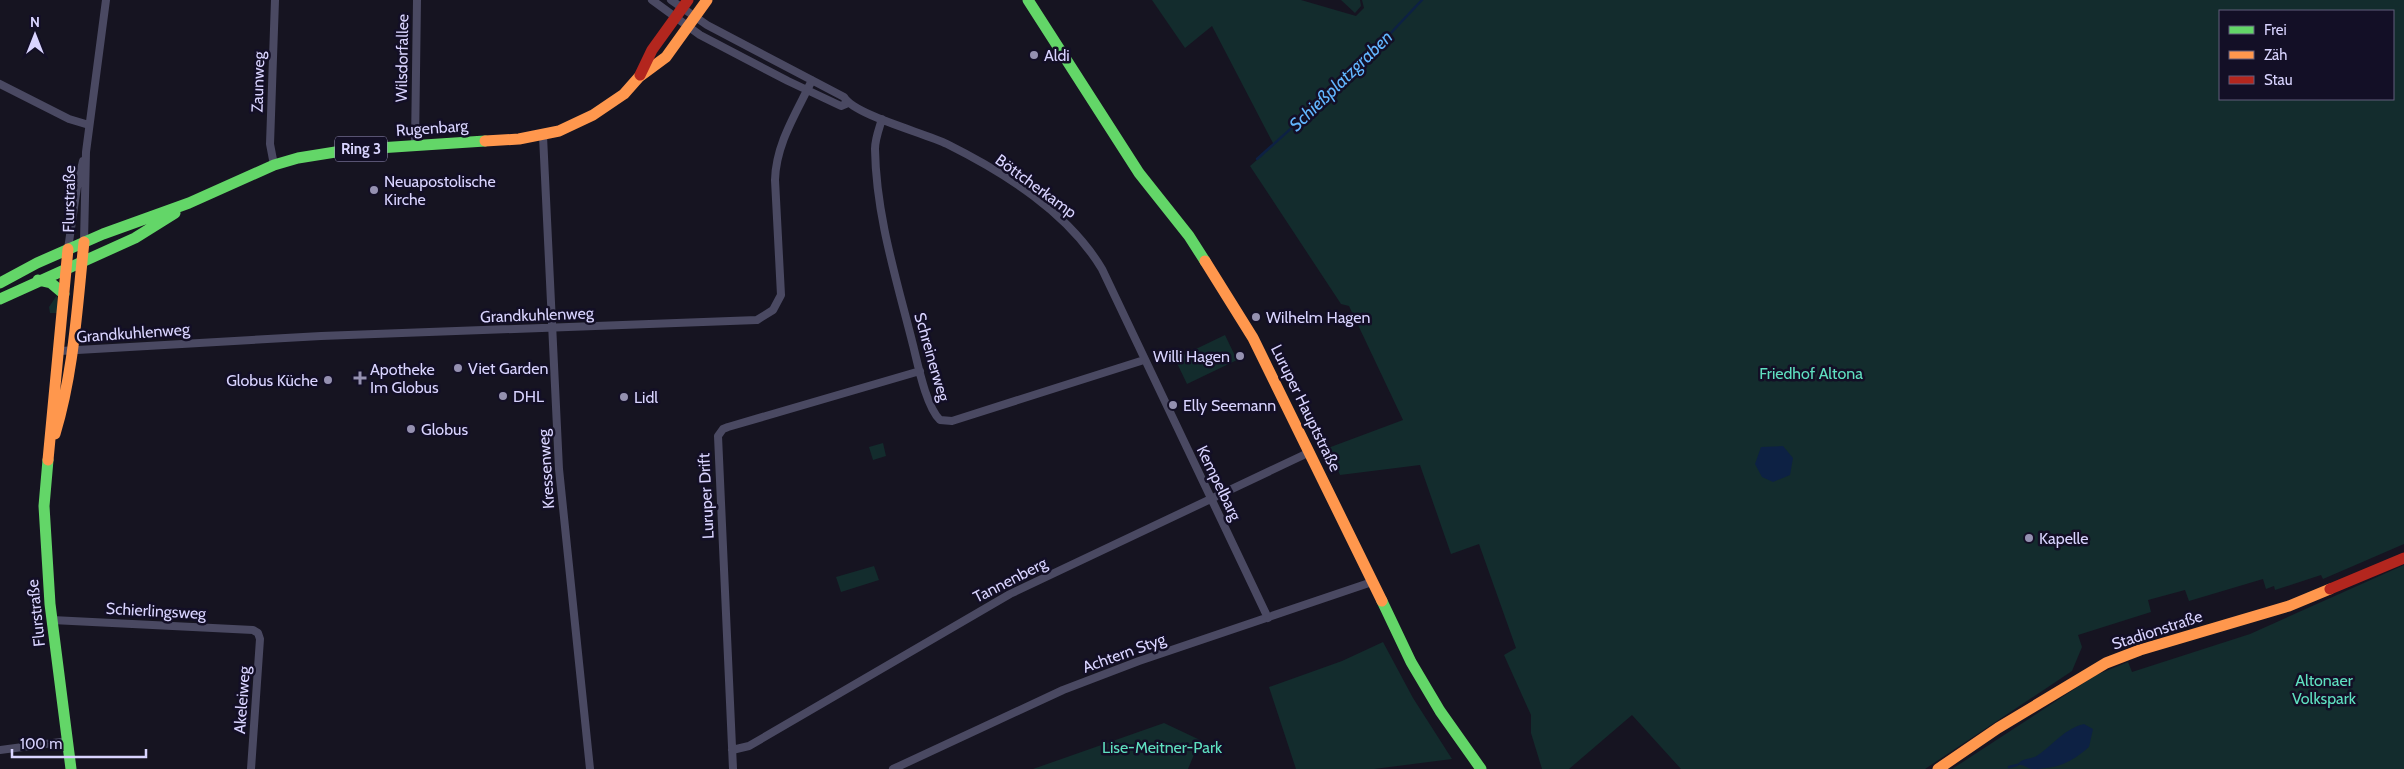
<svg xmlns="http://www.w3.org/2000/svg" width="2404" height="769" viewBox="0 0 2404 769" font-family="Cabin,sans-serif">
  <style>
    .green { fill: #132c2d; fill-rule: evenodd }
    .water { fill: #0d2144 }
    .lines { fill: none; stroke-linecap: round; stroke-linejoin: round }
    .stream { stroke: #0d2144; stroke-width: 2.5 }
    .street { stroke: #4a4962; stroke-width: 8 }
    .fast { stroke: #63d668; stroke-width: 11 }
    .slow { stroke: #ff974d; stroke-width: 11 }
    .jam { stroke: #b3261e; stroke-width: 11 }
    .poi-dot { fill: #9591b1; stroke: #130f26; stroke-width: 2 }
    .labels { text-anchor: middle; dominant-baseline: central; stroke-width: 5; stroke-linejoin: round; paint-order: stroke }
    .shield { fill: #130f26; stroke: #9e99be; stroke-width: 1 }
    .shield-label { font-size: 15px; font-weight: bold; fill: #d9d4ff }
    .poi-label { font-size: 16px; fill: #d9d4ff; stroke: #130f26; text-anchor: start }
    .street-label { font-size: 16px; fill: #d9d4ff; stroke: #130f26 }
    .park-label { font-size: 16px; fill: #5fe0c0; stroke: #130f26 }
    .water-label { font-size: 18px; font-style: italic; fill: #62b6ff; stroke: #130f26 }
  </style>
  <rect width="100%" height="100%" fill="#161421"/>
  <!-- green -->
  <path class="green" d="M1152,0H1301L1356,16L1364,8L1362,0H2404V544L2323,579L2321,575L2275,590L2274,586L2266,589L2263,579L2189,601L2185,590L2148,600L2151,612L2078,635L2082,647L2072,671L1925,769H1681L1632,715L1569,769H1542L1531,733V715L1504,655L1516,648L1479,544L1451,554L1420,465L1340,475L1328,448L1403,420L1349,306L1341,304L1250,166L1274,145L1212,26L1185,48ZM2220,11H2393V99H2220Z
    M1341,0H1360L1361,6L1355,13Z
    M57,295L58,313H50L49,307Z
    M1225,335L1237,360L1187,384L1175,359Z
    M883,443L886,456L873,460L869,447Z
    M2404,565V769H1952L2096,675L2128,662L2132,672L2250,634Z
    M874,566L879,580L841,592L836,577Z
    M1383,642L1413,698L1452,759L1374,769H1296L1269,687L1342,661Z
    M1164,723L1200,740L1188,769H1033Z"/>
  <!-- water -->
  <path class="water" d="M1783,446L1793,458L1790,475L1773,482L1762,477L1755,464L1761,447Z
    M2084,724L2093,729L2089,747C2071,763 2056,769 2032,769C2026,768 2023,764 2017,765C2023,757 2031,760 2038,755C2054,744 2064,729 2084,724Z"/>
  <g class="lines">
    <!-- stream -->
    <path class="stream" d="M1257,159L1355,71L1422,0
      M2009,767L2017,765"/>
    <!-- street -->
    <path class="street" d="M652,0L700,35L788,81L841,106L848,103
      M671,0L707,25L844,97C854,115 925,133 947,144C1005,173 1068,212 1102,269L1268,618
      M0,84L69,119L89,125
      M882,119C879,129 875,139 875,149C876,216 897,281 913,345C918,365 926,406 940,420L952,421L1144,360
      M543,136L559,469L590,769
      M415,145L417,0
      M274,165L270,144L275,0
      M84,242L86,152L106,0
      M68,249L77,187L83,161
      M60,351L321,336L757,320L773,310L781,295L775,180C776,143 797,112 812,80
      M52,620L253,630L258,633L260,639L251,769
      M0,750L68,741
      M732,750L749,746L1010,594L1310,452
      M733,769L718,436L723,429L728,427L920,371
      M893,769L1063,690L1139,661L1372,582"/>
    <!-- fast -->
    <path class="fast" d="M1028,0L1139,173L1189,236L1205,261
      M38,280L51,283L64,294
      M0,283L37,263L103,234L189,203L274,165L298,158L348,150L485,141
      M0,299L135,238L175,213
      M48,460L44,506L50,604L71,769
      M1382,601L1411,662L1440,711L1481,769"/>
    <!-- slow -->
    <path class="slow" d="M485,141L519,139L559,131L593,115L624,94L639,77L666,57L707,0
      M1205,261L1253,338L1382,601
      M55,434C74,371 77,307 84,242
      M48,460L68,249
      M1938,769L1998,728L2106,663L2140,650L2289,606L2330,589"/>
    <!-- jam -->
    <path class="jam" d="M640,75L652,50L688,0
      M2330,589L2404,558"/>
  </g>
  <!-- markers -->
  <g class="poi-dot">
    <circle cx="1034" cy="55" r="5"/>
    <circle cx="374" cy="190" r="5"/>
    <circle cx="1256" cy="317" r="5"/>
    <circle cx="1240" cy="356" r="5"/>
    <circle cx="458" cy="368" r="5"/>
    <path d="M357.5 370.5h5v5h5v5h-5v5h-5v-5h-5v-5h5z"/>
    <circle cx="328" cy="380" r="5"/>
    <circle cx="503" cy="396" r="5"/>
    <circle cx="624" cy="397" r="5"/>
    <circle cx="1173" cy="405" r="5"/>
    <circle cx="411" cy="429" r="5"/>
    <circle cx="2029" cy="538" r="5"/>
  </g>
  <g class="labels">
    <!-- shield labels -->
    <rect class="shield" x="335" y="136.5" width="52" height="25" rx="4"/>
    <g class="shield-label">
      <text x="361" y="149">Ring 3</text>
    </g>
    <!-- poi labels -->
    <g class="poi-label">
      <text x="1044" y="55">Aldi</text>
      <text x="384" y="181">Neuapostolische<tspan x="384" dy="18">Kirche</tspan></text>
      <text x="1266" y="317">Wilhelm Hagen</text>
      <text x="1230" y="356" text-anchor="end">Willi Hagen</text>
      <text x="468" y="368">Viet Garden</text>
      <text x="370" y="369">Apotheke<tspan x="370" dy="18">Im Globus</tspan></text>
      <text x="318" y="380" text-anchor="end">Globus Küche</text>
      <text x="513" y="396">DHL</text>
      <text x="634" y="397">Lidl</text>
      <text x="1183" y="405">Elly Seemann</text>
      <text x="421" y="429">Globus</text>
      <text x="2039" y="538">Kapelle</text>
    </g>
    <!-- street labels -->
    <g class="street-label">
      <text transform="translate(402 58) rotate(-89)">Wilsdorfallee</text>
      <text transform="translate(258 82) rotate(-88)">Zaunweg</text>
      <text transform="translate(432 128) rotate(-4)">Rugenbarg</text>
      <text transform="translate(1036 186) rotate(36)">Böttcherkamp</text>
      <text transform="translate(69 199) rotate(-89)">Flurstraße</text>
      <text transform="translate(537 315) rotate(-2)">Grandkuhlenweg</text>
      <text transform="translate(133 333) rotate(-4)">Grandkuhlenweg</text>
      <text transform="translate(932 357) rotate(74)">Schreinerweg</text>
      <text transform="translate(1306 408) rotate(64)">Luruper Hauptstraße</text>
      <text transform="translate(546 469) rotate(-94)">Kressenweg</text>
      <text transform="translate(1219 483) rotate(64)">Kempelbarg</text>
      <text transform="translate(706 496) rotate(-93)">Luruper Drift</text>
      <text transform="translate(1010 580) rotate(-27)">Tannenberg</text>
      <text transform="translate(156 611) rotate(3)">Schierlingsweg</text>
      <text transform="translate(36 613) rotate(-96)">Flurstraße</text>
      <text transform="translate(2157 630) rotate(-18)">Stadionstraße</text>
      <text transform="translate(1124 653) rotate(-20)">Achtern Styg</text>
      <text transform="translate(242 700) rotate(-86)">Akeleiweg</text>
    </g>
    <!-- park labels -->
    <g class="park-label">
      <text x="1811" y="373">Friedhof Altona</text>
      <text x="2324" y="680">Altonaer<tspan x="2324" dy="18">Volkspark</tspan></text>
      <text x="1162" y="747">Lise-Meitner-Park</text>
    </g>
    <!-- water labels -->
    <g class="water-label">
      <text transform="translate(1341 81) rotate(-44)">Schießplatzgraben</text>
    </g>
  </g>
  <!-- legend -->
  <rect x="2219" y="10" width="175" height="90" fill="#130f26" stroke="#625e7d"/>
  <rect x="2229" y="26" width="25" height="8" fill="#63d668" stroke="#625e7d"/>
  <text x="2264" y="35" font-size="15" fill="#d9d4ff">Frei</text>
  <rect x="2229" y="51" width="25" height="8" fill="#ff974d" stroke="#625e7d"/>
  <text x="2264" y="60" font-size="15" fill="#d9d4ff">Zäh</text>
  <rect x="2229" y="76" width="25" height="8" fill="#b3261e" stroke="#625e7d"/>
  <text x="2264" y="85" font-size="15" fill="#d9d4ff">Stau</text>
  <!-- north arrow -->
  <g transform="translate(35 35)" stroke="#130f26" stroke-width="4" paint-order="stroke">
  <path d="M0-4L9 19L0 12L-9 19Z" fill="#d9d4ff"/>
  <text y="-8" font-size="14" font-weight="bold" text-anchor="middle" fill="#d9d4ff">N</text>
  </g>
  <!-- scale -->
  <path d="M12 749v8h134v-8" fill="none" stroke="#d9d4ff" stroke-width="2.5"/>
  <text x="20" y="749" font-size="15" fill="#d9d4ff" stroke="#130f26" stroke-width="4" paint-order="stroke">100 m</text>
</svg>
